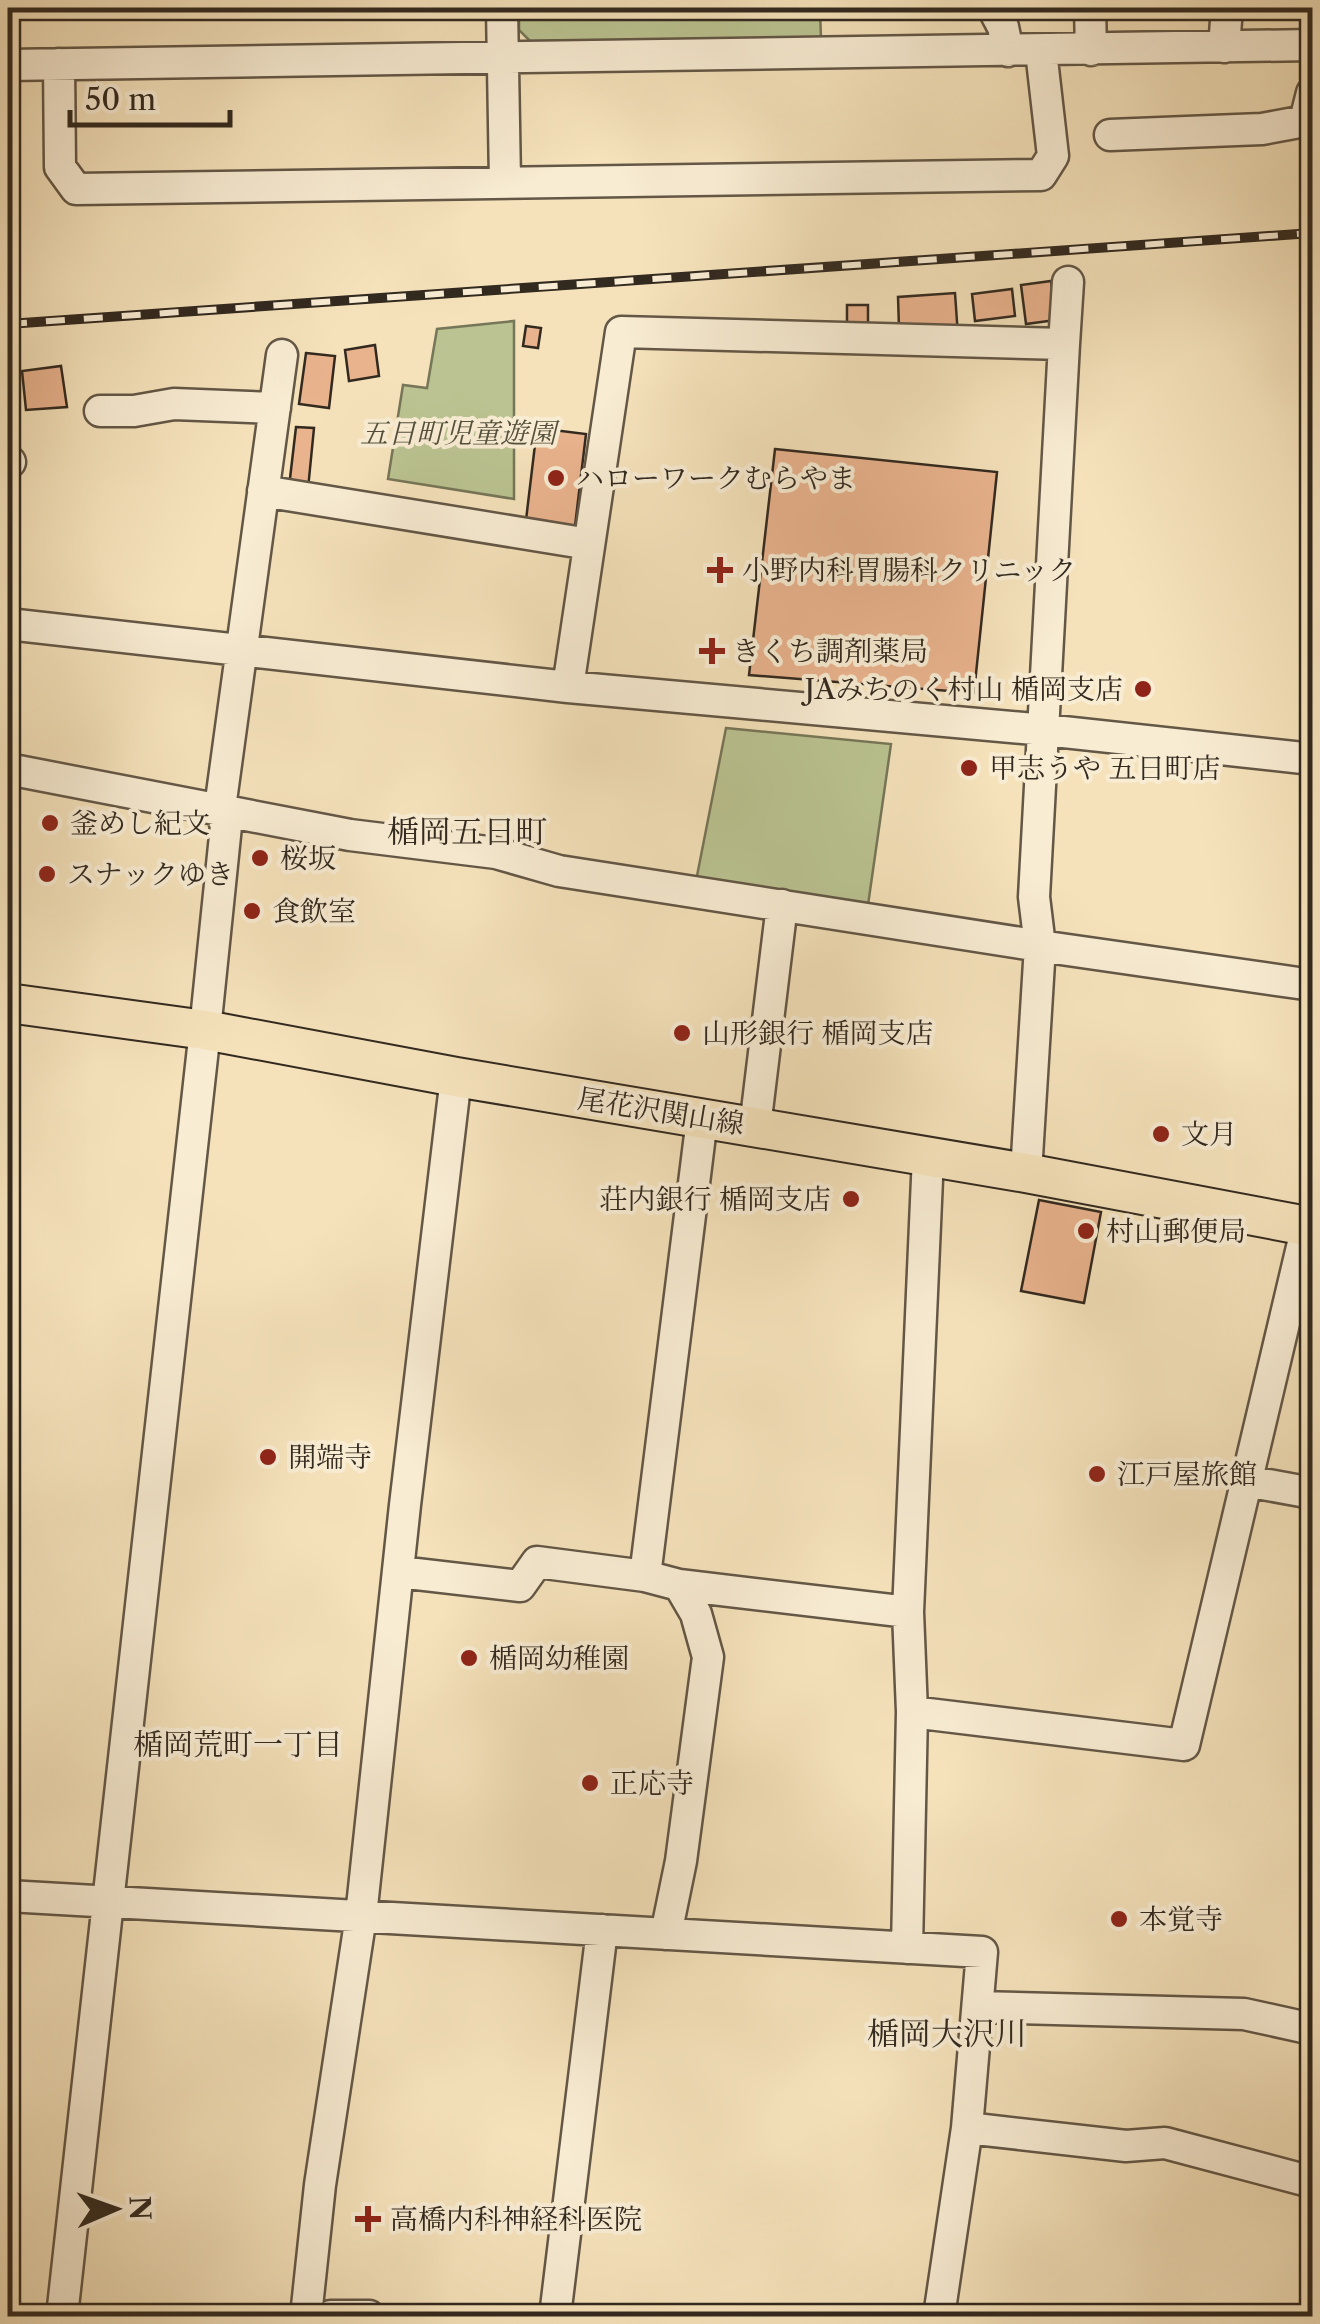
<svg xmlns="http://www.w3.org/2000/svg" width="1320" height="2324" viewBox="0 0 1320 2324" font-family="'Libre Caslon Text','Noto Serif JP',serif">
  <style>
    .green { fill: #bac391; stroke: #767658; stroke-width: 2.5 }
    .building { fill: #e9b38e; stroke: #32291f; stroke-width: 2.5 }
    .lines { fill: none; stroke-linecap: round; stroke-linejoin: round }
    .minor-casing { stroke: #635746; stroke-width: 35 }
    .major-casing { stroke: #32291f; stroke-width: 42 }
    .minor { stroke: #f8ecd3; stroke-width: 30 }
    .major { stroke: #f5e2bb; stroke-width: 38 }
    .rail-casing { stroke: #32291f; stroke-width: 10 }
    .rail { stroke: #f8ecd3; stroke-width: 6; stroke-dasharray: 19; stroke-linecap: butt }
    .poi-dot { fill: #8f2418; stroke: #f8ecd3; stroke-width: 4 }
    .labels { text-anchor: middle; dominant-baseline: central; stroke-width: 8; stroke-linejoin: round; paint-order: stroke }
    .park-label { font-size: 28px; font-style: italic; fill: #54503c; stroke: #f8ecd3 }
    .poi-label { font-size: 28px; fill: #32291f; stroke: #f8ecd3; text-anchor: start }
    .street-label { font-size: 28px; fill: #32291f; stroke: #f8ecd3 }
    .neighbourhood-label { font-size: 30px; fill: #32291f; stroke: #f8ecd3 }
    .quarter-label { font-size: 32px; fill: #32291f; stroke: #f8ecd3 }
  </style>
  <rect width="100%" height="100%" fill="#f5e2bb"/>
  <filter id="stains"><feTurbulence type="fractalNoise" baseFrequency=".002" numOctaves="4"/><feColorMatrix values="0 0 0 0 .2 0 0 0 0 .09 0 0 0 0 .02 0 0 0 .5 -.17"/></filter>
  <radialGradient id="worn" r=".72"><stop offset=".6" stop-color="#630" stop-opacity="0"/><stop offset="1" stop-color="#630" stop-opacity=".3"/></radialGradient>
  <!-- green -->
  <path class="green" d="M519,8H820L821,39L530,41L519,30Z
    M514,321V499L388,479L403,385L427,388L437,329Z
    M726,728L891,744L867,912L696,881Z"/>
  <!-- building -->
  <path class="building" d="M1051,281L1056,320L1026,324L1021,285Z
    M1012,289L1015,316L975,321L972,294Z
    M955,293L958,336L899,328L898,297Z
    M847,305H868V330L847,331Z
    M526,326L541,328L538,348L523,346Z
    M375,345L379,376L349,381L345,350Z
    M306,353L335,356L329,408L299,404Z
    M61,366L67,407L26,410L22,371Z
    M296,427L314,428L308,489L289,487Z
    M537,428L586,434L575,526L526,520Z
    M775,449L997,472L974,693L749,675Z
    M1039,1200L1101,1212L1084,1303L1021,1291Z"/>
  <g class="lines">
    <defs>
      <path id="minor" d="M502,8L505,182
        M993,8L1003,27L1008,51
        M1090,8L1091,50
        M1224,47L1227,8
        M59,64L60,167L76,189L1041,175L1053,156L1041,51
        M8,65L1312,45
        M1110,135L1262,129L1305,121L1312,93
        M1064,344L1068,282
        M100,411H134L174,404L275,408
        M8,463L10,462
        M263,491L589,544
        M8,624L568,687L1045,730L1312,759
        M568,687L621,332L1064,344L1034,897L1040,946L1026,1173
        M8,769L350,835L496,853L559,871L1040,946L1312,985
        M755,1127L782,905
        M1246,1481L1312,1493
        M399,1572L520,1586L537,1562L645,1576L679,1585L696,1614L708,1657L681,1861L666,1934
        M645,1576L702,1119
        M679,1585L908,1612
        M912,1712L1184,1745L1307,1226
        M8,1896L982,1952L967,2128L939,2316
        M907,1948L912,1712L908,1612L928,1156
        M978,2007L1244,2014L1312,2029
        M967,2128L1126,2146L1165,2143L1312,2182
        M62,2316L205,1030L226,826L220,808L282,355
        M306,2316L320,2185L361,1916L405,1505L456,1077
        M331,2316H369
        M555,2316L602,1930"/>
      <path id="major" d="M8,1003L205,1030L456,1077L1026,1173L1312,1227"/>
    </defs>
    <!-- minor casing -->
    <use href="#minor" class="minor-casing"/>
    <!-- major casing -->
    <use href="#major" class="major-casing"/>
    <!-- minor -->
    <use href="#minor" class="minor"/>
    <!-- major -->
    <use href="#major" class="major"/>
    <defs>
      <path id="rail" d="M8,324L1312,233"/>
    </defs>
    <!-- rail casing -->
    <use href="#rail" class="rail-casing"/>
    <!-- rail -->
    <use href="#rail" class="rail"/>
  </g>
  <!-- markers -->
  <g class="poi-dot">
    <circle cx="556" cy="478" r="10"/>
    <path d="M715 555h10v10h10v10h-10v10h-10v-10h-10v-10h10z"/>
    <path d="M707 636h10v10h10v10h-10v10h-10v-10h-10v-10h10z"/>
    <circle cx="1143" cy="689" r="10"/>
    <circle cx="969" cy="768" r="10"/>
    <circle cx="50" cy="823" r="10"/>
    <circle cx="260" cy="858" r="10"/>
    <circle cx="47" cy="874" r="10"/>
    <circle cx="252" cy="911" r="10"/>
    <circle cx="682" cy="1033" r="10"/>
    <circle cx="1161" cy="1134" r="10"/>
    <circle cx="851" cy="1199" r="10"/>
    <circle cx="1086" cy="1231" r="10"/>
    <circle cx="268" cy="1457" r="10"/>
    <circle cx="1097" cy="1474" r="10"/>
    <circle cx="469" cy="1658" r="10"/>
    <circle cx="590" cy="1783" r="10"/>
    <circle cx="1119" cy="1919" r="10"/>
    <path d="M363 2204h10v10h10v10h-10v10h-10v-10h-10v-10h10z"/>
  </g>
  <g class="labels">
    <!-- park labels -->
    <g class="park-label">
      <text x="458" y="433">五日町児童遊園</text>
    </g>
    <!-- poi labels -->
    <g class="poi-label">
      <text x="576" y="478">ハローワークむらやま</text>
      <text x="742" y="570">小野内科胃腸科クリニック</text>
      <text x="732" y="651">きくち調剤薬局</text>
      <text x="1123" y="689" text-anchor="end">JAみちのく村山 楯岡支店</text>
      <text x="989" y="768">甲志うや 五日町店</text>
      <text x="70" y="823">釜めし紀文</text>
      <text x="280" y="858">桜坂</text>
      <text x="67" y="874">スナックゆき</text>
      <text x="272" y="911">食飲室</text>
      <text x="702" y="1033">山形銀行 楯岡支店</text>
      <text x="1181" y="1134">文月</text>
      <text x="831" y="1199" text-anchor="end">荘内銀行 楯岡支店</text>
      <text x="1106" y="1231">村山郵便局</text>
      <text x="288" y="1457">開端寺</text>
      <text x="1117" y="1474">江戸屋旅館</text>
      <text x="489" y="1658">楯岡幼稚園</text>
      <text x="610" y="1783">正応寺</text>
      <text x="1139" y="1919">本覚寺</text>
      <text x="390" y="2219">高橋内科神経科医院</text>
    </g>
    <!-- street labels -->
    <g class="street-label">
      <text transform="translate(661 1111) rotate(9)">尾花沢関山線</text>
    </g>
    <!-- neighbourhood labels -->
    <g class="neighbourhood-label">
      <text x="238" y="1744">楯岡荒町一丁目</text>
    </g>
    <!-- quarter labels -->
    <g class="quarter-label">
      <text x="467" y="831">楯岡五日町</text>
      <text x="947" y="2033">楯岡大沢川</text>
    </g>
  </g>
  <!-- margin -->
  <rect width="1320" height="2324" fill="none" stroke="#f5e2bb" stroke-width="40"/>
  <rect x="10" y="10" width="1300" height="2304" fill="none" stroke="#32291f" stroke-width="5"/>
  <rect x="20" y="20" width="1280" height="2284" fill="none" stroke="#32291f" stroke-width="2.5"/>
  <!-- north arrow -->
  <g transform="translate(115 2209) rotate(88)" stroke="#f8ecd3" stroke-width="8" paint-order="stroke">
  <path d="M0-8L18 38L0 25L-18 38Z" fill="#32291f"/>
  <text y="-15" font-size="28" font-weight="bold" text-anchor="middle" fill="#32291f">N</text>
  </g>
  <!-- scale -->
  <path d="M70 110v15h160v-15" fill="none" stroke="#32291f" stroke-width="5"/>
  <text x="85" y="110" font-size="30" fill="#32291f" stroke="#f8ecd3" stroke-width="8" paint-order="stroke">50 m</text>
  <rect width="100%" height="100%" filter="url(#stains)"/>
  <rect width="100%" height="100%" fill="url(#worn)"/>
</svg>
